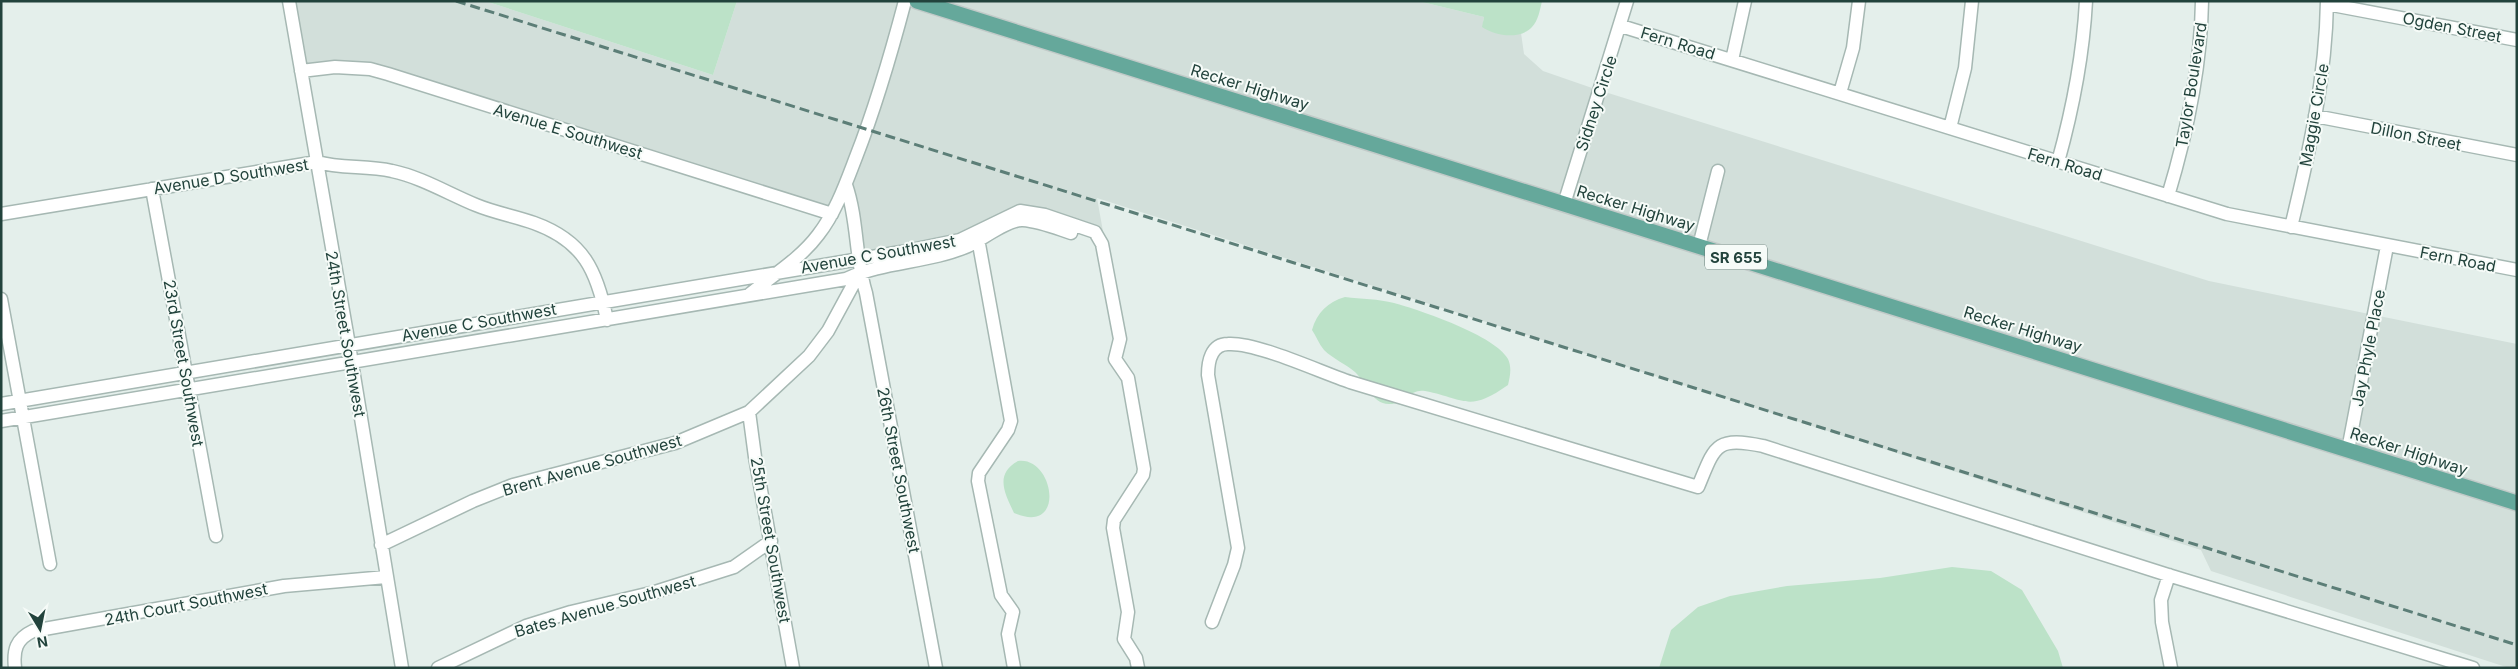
<svg xmlns="http://www.w3.org/2000/svg" width="2518" height="669" viewBox="0 0 2518 669" font-family="Inter,sans-serif">
  <style>
    .built { fill: #d2dfda }
    .green { fill: #bce2c8 }
    .lines { fill: none; stroke-linecap: round; stroke-linejoin: round }
    .minor-casing { stroke: #a6b8b3; stroke-width: 15 }
    .major-casing { stroke: #c1cac8; stroke-width: 18 }
    .minor { stroke: #fff; stroke-width: 12 }
    .major { stroke: #65a89b; stroke-width: 15 }
    .rail { stroke: #5c7e77; stroke-width: 3; stroke-dasharray: 10 5; stroke-linecap: butt }
    .labels { text-anchor: middle; dominant-baseline: central; stroke-width: 4; stroke-linejoin: round; paint-order: stroke }
    .shield { fill: #f6fbf8; stroke: #627a74; stroke-width: 1 }
    .shield-label { font-size: 15px; font-weight: bold; fill: #22433c }
    .street-label { font-size: 16px; fill: #22433c; stroke: #f6fbf8 }
  </style>
  <rect width="100%" height="100%" fill="#e4efeb"/>
  <!-- built -->
  <path class="built" d="M294,1H485L713,75L737,1L900,2L875,89L842,181L839,182L840,185L829,207L454,89L305,65Z
    M936,1H1418L1484,17L1483,22L1509,35L1521,33L1524,54L1543,71L1595,89L1560,197Z
    M910,5L2517,509V668H2509L2211,571L2201,550L1097,198L1104,237L1018,206L959,235L862,252L851,185Z
    M1605,92L2209,281L2369,314L2344,443L1706,242L1725,168L1715,164L1696,239L1570,200Z
    M2379,316L2517,344V497L2354,446Z"/>
  <!-- green -->
  <path class="green" d="M485,1H737L713,75Z
    M1418,1H1542C1540,10 1538,21 1532,27C1520,40 1495,36 1482,27L1484,17Z
    M1345,297C1361,299 1379,299 1394,303C1420,310 1496,336 1508,359C1512,368 1510,376 1508,385C1468,413 1466,399 1425,391C1411,388 1404,404 1390,404C1372,405 1367,383 1355,372C1346,364 1333,359 1324,350C1319,344 1316,336 1312,330C1317,312 1328,302 1345,297Z
    M1018,461C1054,456 1067,536 1014,513C1005,494 994,474 1018,461Z
    M1952,567L1991,571L2022,590L2058,651L2063,668H1659L1671,630L1698,607L1730,596L1787,586L1880,578Z"/>
  <g class="lines">
    <defs>
      <path id="minor" d="M289,1L349,345L402,668
        M2327,4L2517,40
        M1621,26L2227,214L2517,270
        M1732,60L1745,1
        M301,71L335,67L370,69L388,74L832,214
        M1840,93L1853,48L1859,1
        M2315,116L2517,155
        M1950,128L1965,68L1972,1
        M2058,162C2073,108 2083,57 2086,1
        M846,185C858,220 855,258 866,293L936,668
        M152,189L216,536
        M2168,196C2187,133 2201,67 2202,1
        M1564,204L1627,1
        M1,214L317,162C341,169 367,165 392,171C421,177 449,194 476,205C495,213 515,216 534,223C584,241 597,271 607,320
        M2291,227C2309,153 2326,78 2327,1
        M977,233L1011,421L1008,430L979,473L978,481L1001,595L1013,612L1008,634L1014,668
        M1699,246L1718,171
        M750,294C773,275 800,259 818,235C836,212 846,183 856,157C876,106 891,54 905,1
        M1,299L50,564
        M1,404L901,252L960,240L1020,211L1045,215L1095,232L1102,244L1120,339L1115,359L1128,378L1144,469L1143,475L1114,520L1113,528L1128,612L1124,639L1136,658L1138,668
        M749,412L755,457L793,668
        M1,421L846,279C884,261 929,263 968,246C983,239 1008,219 1023,220C1039,221 1056,228 1071,233
        M2348,450L2387,246
        M381,545L473,501L513,485L675,443L749,412L809,356L828,331L860,272
        M2169,575L2161,600L2162,622L2171,668
        M1212,622L1234,565L1238,548L1208,375C1208,362 1211,344 1228,344C1256,342 1320,372 1350,382C1466,418 1582,452 1698,487C1715,446 1715,436 1763,446L2168,575L2473,668
        M15,668C13,650 16,639 33,631L284,586L386,577
        M438,668L526,626L571,612L655,592L734,567L771,541"/>
      <path id="major" d="M917,1L2517,503"/>
    </defs>
    <!-- minor casing -->
    <use href="#minor" class="minor-casing"/>
    <!-- major casing -->
    <use href="#major" class="major-casing"/>
    <!-- minor -->
    <use href="#minor" class="minor"/>
    <!-- major -->
    <use href="#major" class="major"/>
    <!-- rail -->
    <path class="rail" d="M456,1L2517,645"/>
  </g>
  <g class="labels">
    <!-- shield labels -->
    <rect class="shield" x="1705" y="244.5" width="62" height="25" rx="4"/>
    <g class="shield-label">
      <text x="1736" y="257">SR 655</text>
    </g>
    <!-- street labels -->
    <g class="street-label">
      <text transform="translate(2452 27) rotate(11)">Ogden Street</text>
      <text transform="translate(1678 43) rotate(17)">Fern Road</text>
      <text transform="translate(2191 85) rotate(-81)">Taylor Boulevard</text>
      <text transform="translate(1250 87) rotate(17)">Recker Highway</text>
      <text transform="translate(1596 103) rotate(-72)">Sidney Circle</text>
      <text transform="translate(2314 115) rotate(-80)">Maggie Circle</text>
      <text transform="translate(568 131) rotate(17)">Avenue E Southwest</text>
      <text transform="translate(2416 136) rotate(11)">Dillon Street</text>
      <text transform="translate(2065 164) rotate(17)">Fern Road</text>
      <text transform="translate(231 176) rotate(-9)">Avenue D Southwest</text>
      <text transform="translate(1636 208) rotate(17)">Recker Highway</text>
      <text transform="translate(878 254) rotate(-10)">Avenue C Southwest</text>
      <text transform="translate(2458 259) rotate(11)">Fern Road</text>
      <text transform="translate(479 322) rotate(-10)">Avenue C Southwest</text>
      <text transform="translate(2023 329) rotate(17)">Recker Highway</text>
      <text transform="translate(346 334) rotate(80)">24th Street Southwest</text>
      <text transform="translate(2368 348) rotate(-79)">Jay Phyle Place</text>
      <text transform="translate(184 363) rotate(80)">23rd Street Southwest</text>
      <text transform="translate(2409 451) rotate(18)">Recker Highway</text>
      <text transform="translate(592 465) rotate(-16)">Brent Avenue Southwest</text>
      <text transform="translate(899 470) rotate(79)">26th Street Southwest</text>
      <text transform="translate(771 540) rotate(80)">25th Street Southwest</text>
      <text transform="translate(186 604) rotate(-11)">24th Court Southwest</text>
      <text transform="translate(605 606) rotate(-16)">Bates Avenue Southwest</text>
    </g>
  </g>
  <!-- border -->
  <rect width="2518" height="669" fill="none" stroke="#22433c" stroke-width="5"/>
  <!-- north arrow -->
  <g transform="translate(40 629) rotate(170)" stroke="#f6fbf8" stroke-width="4" paint-order="stroke">
  <path d="M0-4L9 19L0 12L-9 19Z" fill="#22433c"/>
  <text y="-8" font-size="14" font-weight="bold" text-anchor="middle" fill="#22433c">N</text>
  </g>
</svg>
